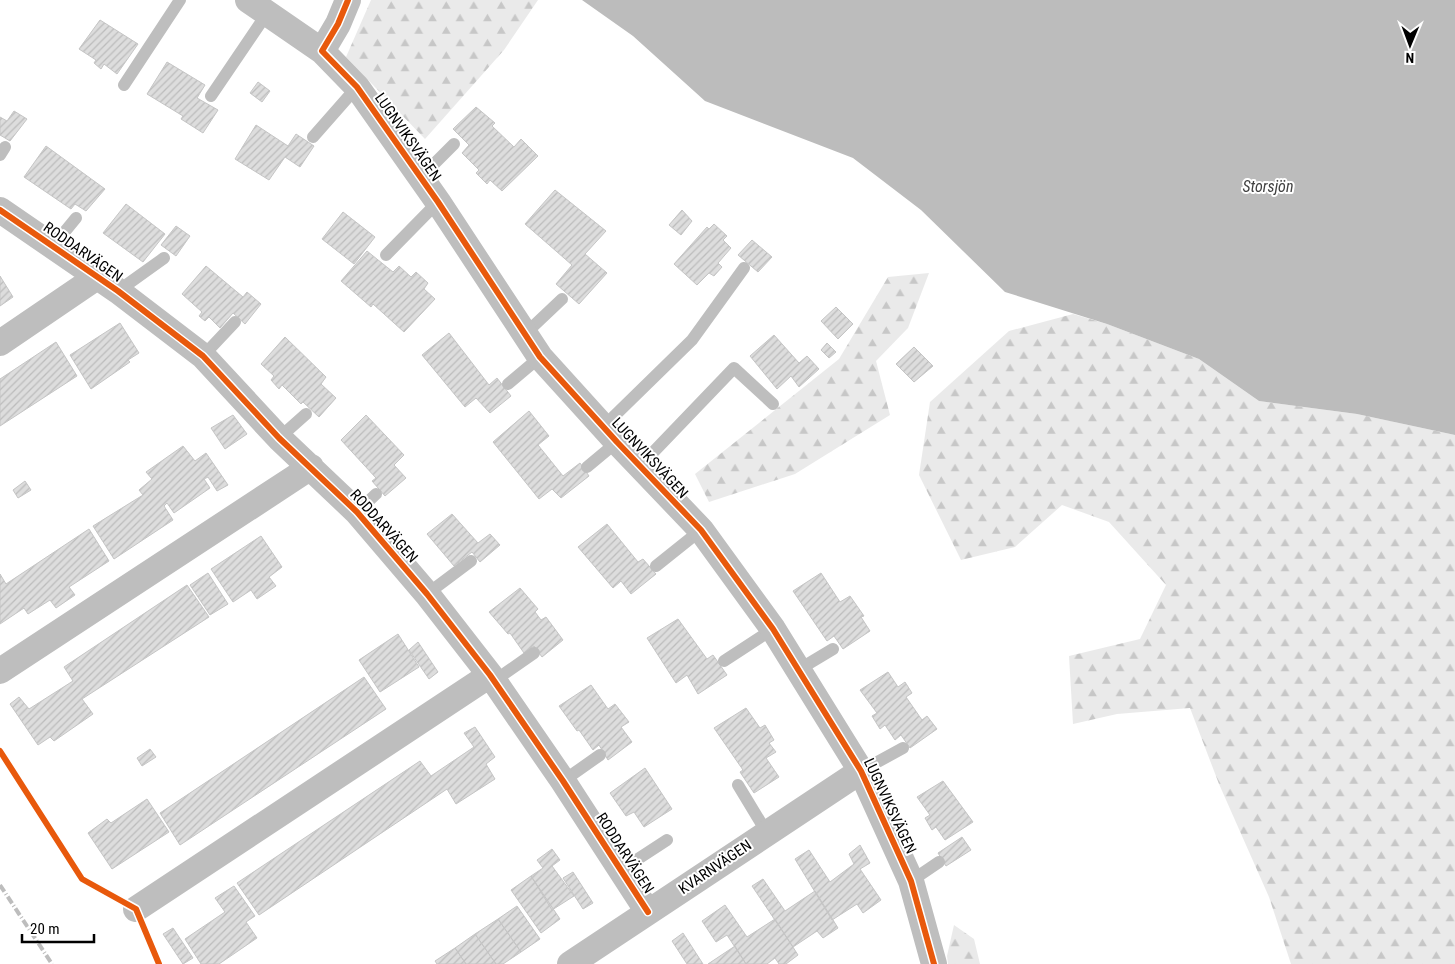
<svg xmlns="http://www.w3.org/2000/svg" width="1455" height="964" viewBox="0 0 1455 964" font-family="'Roboto Condensed',sans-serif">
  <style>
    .forest { fill: url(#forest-firs) }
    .water { fill: #bcbcbc }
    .building { fill: url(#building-hatch); stroke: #c5c5c5 }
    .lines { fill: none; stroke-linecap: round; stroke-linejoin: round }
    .lane { stroke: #bebebe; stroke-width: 12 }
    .street { stroke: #bebebe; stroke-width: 26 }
    .rail { stroke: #bdbdbd; stroke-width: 4; stroke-dasharray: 8 2.5 1 2.5; stroke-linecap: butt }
    .cycleway-casing { stroke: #fff; stroke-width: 9 }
    .cycleway { stroke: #e8590c; stroke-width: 6 }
    .labels { text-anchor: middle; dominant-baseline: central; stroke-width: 4; stroke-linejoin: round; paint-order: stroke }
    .street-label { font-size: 15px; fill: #000; stroke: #fff }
    .water-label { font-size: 16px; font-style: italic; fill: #414141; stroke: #fff }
  </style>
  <defs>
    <pattern id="forest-firs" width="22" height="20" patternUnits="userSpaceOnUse" patternTransform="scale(1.25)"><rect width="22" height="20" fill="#eaeaea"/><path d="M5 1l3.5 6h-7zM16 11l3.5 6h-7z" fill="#c7c7c7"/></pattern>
    <pattern id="building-hatch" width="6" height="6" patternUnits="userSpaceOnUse" patternTransform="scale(1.25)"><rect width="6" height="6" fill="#ddd"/><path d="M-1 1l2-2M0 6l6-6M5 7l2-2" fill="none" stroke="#bcbcbc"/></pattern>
  </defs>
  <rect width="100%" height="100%" fill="#fff"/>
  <!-- forest -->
  <path class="forest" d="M371,0H538L504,50L425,139L346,57Z
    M929,273L908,328L876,361L890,415L795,474L709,502L695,474L839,359L888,277Z
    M1073,314L1107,324L1199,359L1259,401L1357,414L1455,435V964H1291L1269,897L1219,784L1190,708L1117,714L1073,724L1069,656L1140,639L1166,585L1109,522L1062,505L1015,547L961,560L919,475L930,402L1009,331Z
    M954,925L974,939L980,964H948L947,956Z"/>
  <!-- water -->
  <path class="water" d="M582,0H1455V435L1357,414L1259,401L1199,359L1107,324L1005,292L921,210L853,158L705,101L633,36Z"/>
  <!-- building -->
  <path class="building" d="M100,20L138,44L117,74L104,64L101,69L94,63L96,60L79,49Z
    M167,62L205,85L197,98L218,110L203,133L181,119L183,116L147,94Z
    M258,82L270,91L262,102L250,93Z
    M476,107L495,123L492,126L514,147L521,139L538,156L502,191L490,180L487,184L476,173L479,170L462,153L469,145L453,129Z
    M14,111L27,119L10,141L0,135V117L7,121Z
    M256,125L288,146L296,134L314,146L300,167L285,157L269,180L235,159Z
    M46,146L105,189L86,211L75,204L71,209L24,177Z
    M555,190L606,231L585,254L607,273L579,304L556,284L572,265L525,224Z
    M126,204L165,234L143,262L103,233Z
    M682,210L692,221L681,235L669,225Z
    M343,212L375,237L354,264L322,239Z
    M714,224L727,236L723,240L731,248L718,263L722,267L714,276L709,273L697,285L674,264L707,227L709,229Z
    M176,226L190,236L176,256L161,245Z
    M752,240L772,257L758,272L738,255Z
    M367,251L393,272L399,266L411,277L416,272L428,283L424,289L435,299L404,332L373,304L371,307L341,281Z
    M206,266L243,297L247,292L261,304L245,324L233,313L220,328L209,317L205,321L199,316L202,312L182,294Z
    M0,276L13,297L0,306Z
    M836,307L853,324L838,339L821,321Z
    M120,323L139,353L128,360L130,362L91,389L70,355Z
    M449,333L489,385L497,378L511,396L490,413L476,398L465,407L422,355Z
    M774,335L799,363L807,356L819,369L799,387L791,376L777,389L750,356Z
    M285,337L326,377L321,384L336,398L319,417L303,402L301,404L282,385L279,389L271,380L274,376L261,364Z
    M56,342L77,376L0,426V379Z
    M827,343L836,352L829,358L821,350Z
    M914,347L933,366L914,382L896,364Z
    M529,411L549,436L538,445L563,476L580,463L589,476L561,498L552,489L539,499L493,442Z
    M233,415L247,434L225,449L211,428Z
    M366,415L404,455L394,465L406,478L385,496L372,481L376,478L341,440Z
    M183,446L195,461L206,453L228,485L217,491L208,477L204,479L210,488L174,513L167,503L164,506L173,520L114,559L93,526L143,495L139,490L152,479L146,472Z
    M25,481L31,490L18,498L13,490Z
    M452,514L478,543L490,534L500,545L480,562L472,552L454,566L427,534Z
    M607,524L638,562L643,559L656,574L631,594L621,581L613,588L578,547Z
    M89,529L109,561L69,587L75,595L56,608L50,600L28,614L24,608L0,624V574L6,584Z
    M261,536L282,567L269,577L276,586L257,599L251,590L233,602L211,569Z
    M208,573L228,604L210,615L190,585Z
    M821,573L840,602L850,596L864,616L861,617L870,631L843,649L834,636L827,641L793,591Z
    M187,585L209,617L82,699L93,714L54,741L50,737L38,745L10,704L19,697L29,709L73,681L64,667Z
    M520,588L538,609L535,612L541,620L546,617L563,640L542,657L534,646L524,653L510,633L508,634L489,612Z
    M678,619L707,659L713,655L727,675L698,694L687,675L676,683L647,638Z
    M398,634L419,667L380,692L359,660Z
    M418,642L438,672L429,679L409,650Z
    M888,672L898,687L905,682L912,693L906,697L922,720L927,716L937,729L910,748L901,735L895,740L885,725L880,729L872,716L877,713L860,690Z
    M364,677L386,709L180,845L160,813Z
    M591,685L608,709L615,704L629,722L621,727L632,742L608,760L599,745L593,750L579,730L577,731L559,706Z
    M746,708L760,728L765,725L774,740L769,743L776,752L766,758L779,777L754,793L740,772L743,770L714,728Z
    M475,727L495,757L486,764L495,779L456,804L447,789L259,915L237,883L420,761L431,776L474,747L464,733Z
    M150,749L156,757L142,766L137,758Z
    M645,768L672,809L644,827L634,812L626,816L610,793Z
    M943,781L973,822L945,840L936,827L932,830L925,818L930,815L917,797Z
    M147,799L169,832L112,869L88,833L107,819L111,823Z
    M962,837L971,850L946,866L938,853Z
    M860,845L870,863L860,869L881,900L863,913L857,904L832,920L795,859L809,850L830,882L854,864L849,854Z
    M552,849L560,860L552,866L574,896L552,910L531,876L543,868L537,860Z
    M573,872L593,903L583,909L563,878Z
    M531,876L560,919L541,933L511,890Z
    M763,879L785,911L815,891L838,928L823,938L817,931L793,947L752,886Z
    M234,886L255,916L246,922L257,938L219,964H201L185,939L225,912L215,898Z
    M725,905L747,937L775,919L798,955L786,964H779L775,958L767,964H746L727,935L716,942L702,921Z
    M517,906L540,939L521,952L498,919Z
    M498,919L521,952L503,964H496L475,934Z
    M173,928L193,958L183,964L163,934Z
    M683,933L703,964H687L672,941Z
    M475,934L496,964H466L455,948Z
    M735,946L746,964H708Z
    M455,948L466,964H437L435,961Z"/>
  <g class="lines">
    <!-- lane -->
    <path class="lane" d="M124,85L180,0
      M211,96L268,12
      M313,137L357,87
      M0,155L5,147
      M421,177L454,144
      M53,246L76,218
      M386,255L438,202
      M118,291L164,258
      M525,334L562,299
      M203,356L235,322
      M508,384L540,357
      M603,427L692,340L744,268
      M279,438L306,414
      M640,466L734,368L773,404
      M587,467L617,442
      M357,512L376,494
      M656,566L701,530
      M427,594L471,561
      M724,661L773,629
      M798,670L833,649
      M494,681L534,653
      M861,771L903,748
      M563,781L600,755
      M738,785L767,833
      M621,870L667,840
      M911,881L939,862"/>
    <!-- street -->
    <path class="street" d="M248,0L322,51
      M348,0L338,24L322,51L357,87L438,202L540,357L617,442L701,530L773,629L861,771L911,881L934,964
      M0,210L118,291L203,356L279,438L357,512L427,594L490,675L563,781L648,912
      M0,343L97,277
      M0,671L311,467
      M136,909L490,675
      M570,964L861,771"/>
    <!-- rail -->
    <path class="rail" d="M0,885L52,964"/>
    <defs>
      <path id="cycleway" d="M348,0L338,24L322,51L357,87L438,202L540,357L617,442L701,530L773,629L861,771L911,881L934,964
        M0,210L118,291L203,356L279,438L357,512L427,594L490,675L563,781L648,912
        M0,751L82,879L136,909L159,964"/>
    </defs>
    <!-- cycleway casing -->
    <use href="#cycleway" class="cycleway-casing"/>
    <!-- cycleway -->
    <use href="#cycleway" class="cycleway"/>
  </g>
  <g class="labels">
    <!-- street labels -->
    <g class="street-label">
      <text transform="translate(408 137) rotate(55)">LUGNVIKSVÄGEN</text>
      <text transform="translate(83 252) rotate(35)">RODDARVÄGEN</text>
      <text transform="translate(650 458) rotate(47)">LUGNVIKSVÄGEN</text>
      <text transform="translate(384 526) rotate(48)">RODDARVÄGEN</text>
      <text transform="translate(890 806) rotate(65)">LUGNVIKSVÄGEN</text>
      <text transform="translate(625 853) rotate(57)">RODDARVÄGEN</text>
      <text transform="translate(715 867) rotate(-34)">KVARNVÄGEN</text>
    </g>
    <!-- water labels -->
    <g class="water-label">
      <text x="1268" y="186">Storsjön</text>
    </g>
  </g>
  <!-- north arrow -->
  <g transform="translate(1410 45) rotate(181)" stroke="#ffffff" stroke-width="4" paint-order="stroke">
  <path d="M0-4L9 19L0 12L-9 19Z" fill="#000000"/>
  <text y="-8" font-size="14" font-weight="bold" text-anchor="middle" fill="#000000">N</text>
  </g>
  <!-- scale -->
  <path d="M22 934v8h72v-8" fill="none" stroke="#000000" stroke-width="2.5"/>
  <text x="30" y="934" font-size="15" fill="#000000" stroke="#ffffff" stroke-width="4" paint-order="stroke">20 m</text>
</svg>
